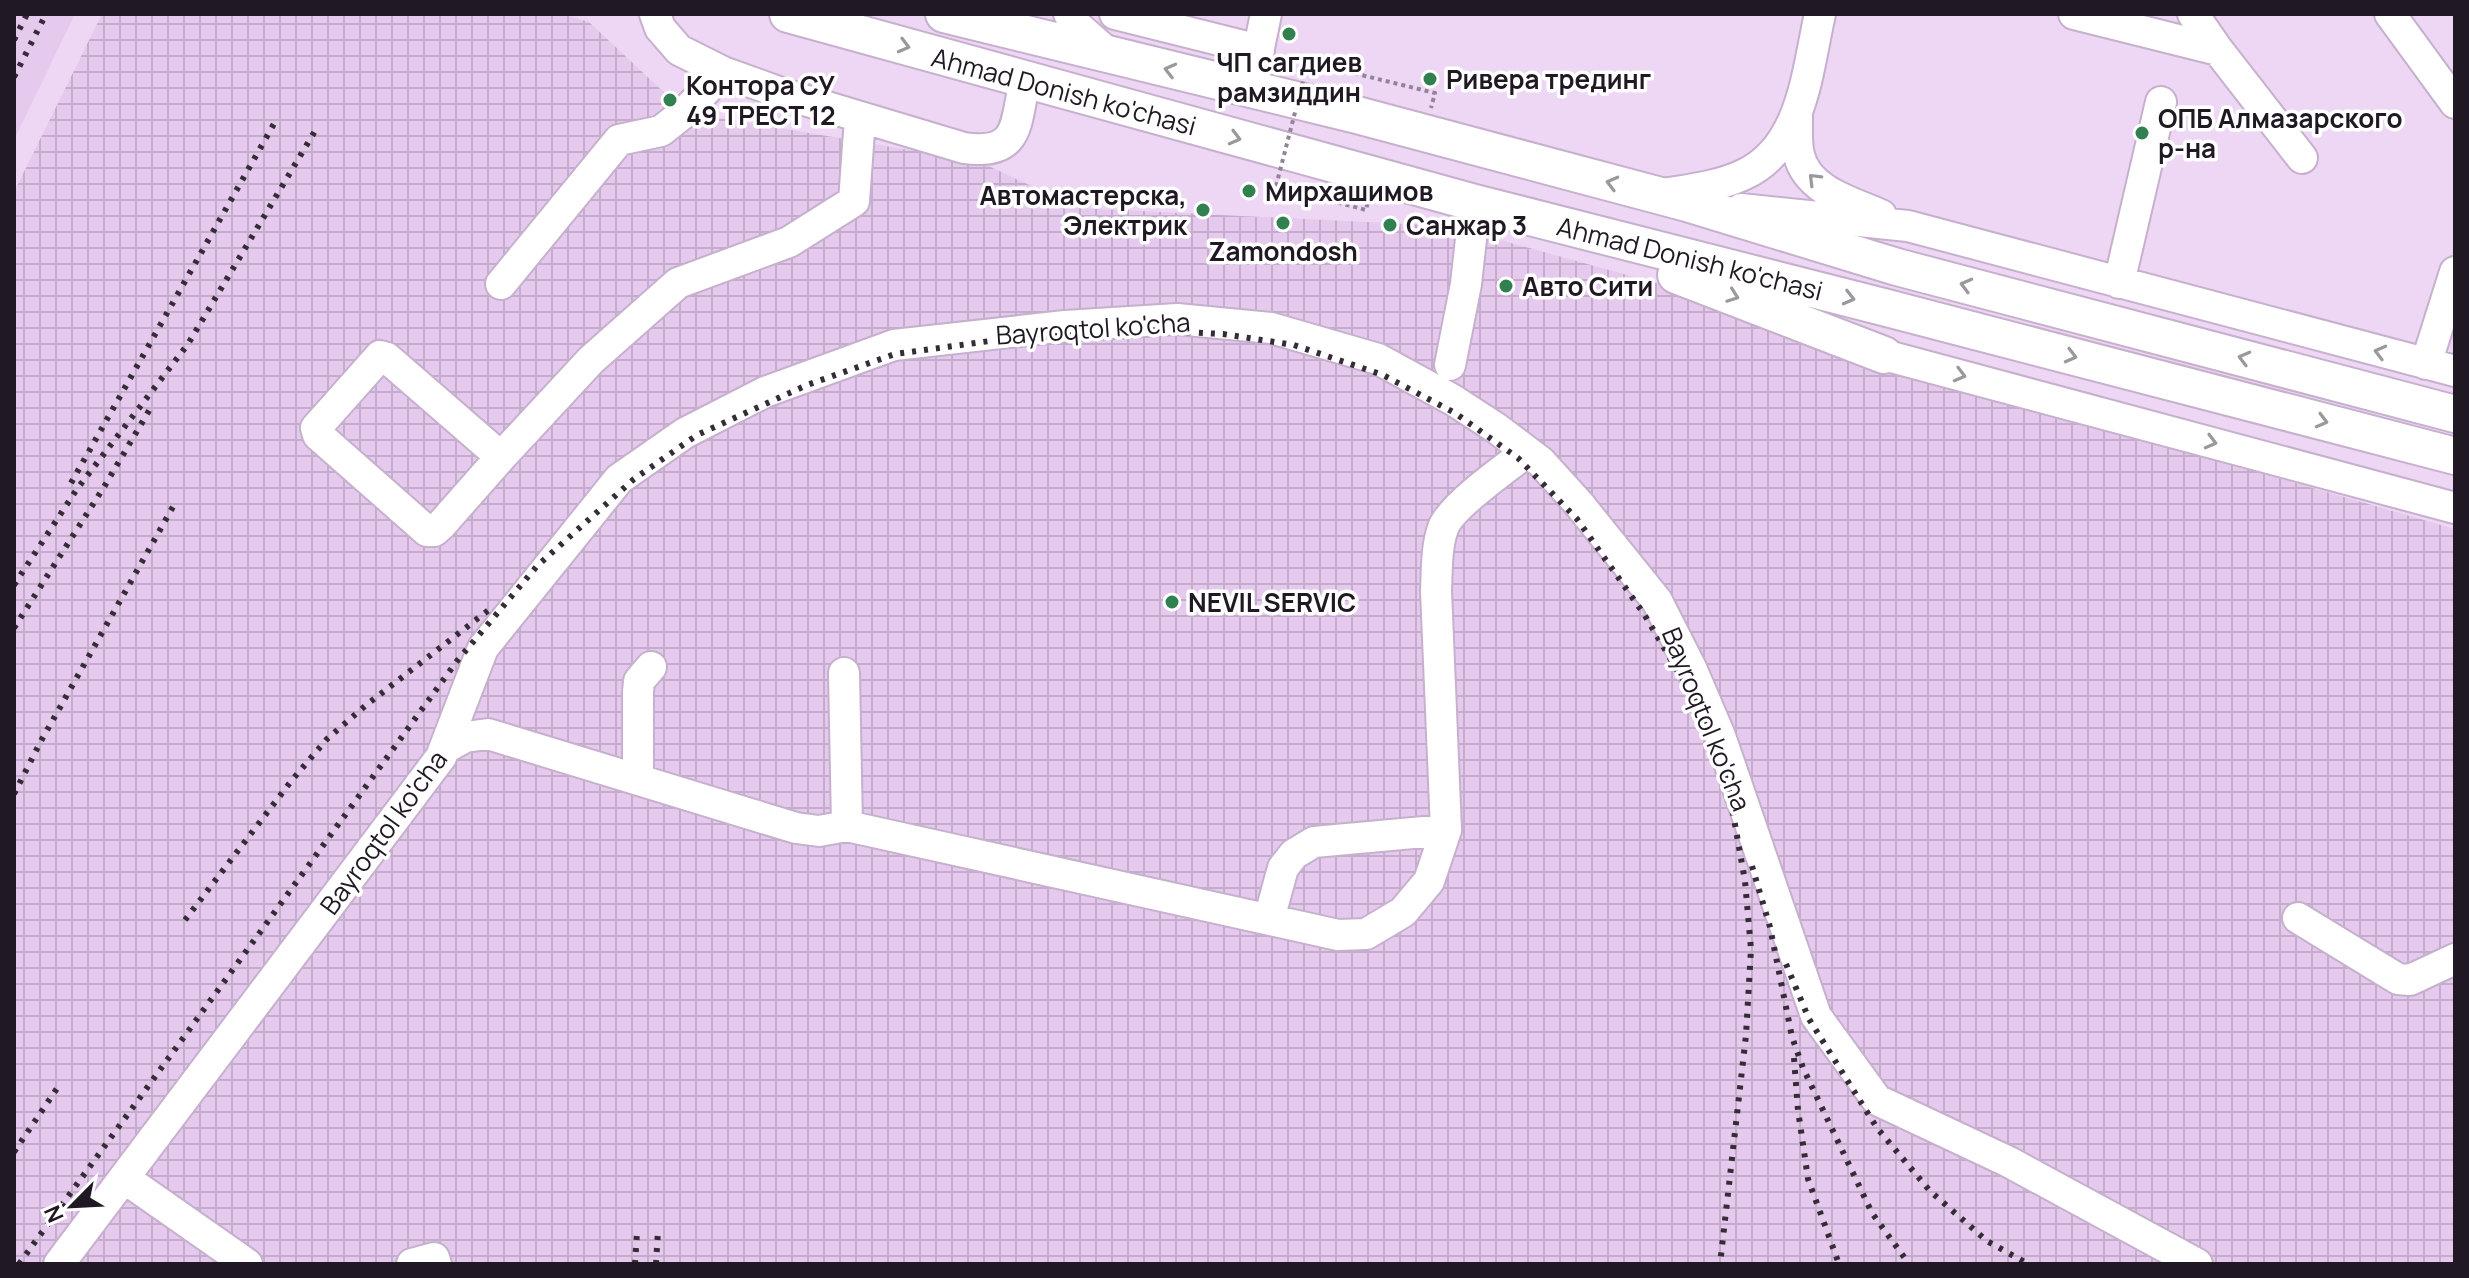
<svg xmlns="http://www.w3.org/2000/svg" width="2469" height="1278" viewBox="0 0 2469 1278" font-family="Manrope,sans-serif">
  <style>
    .built { fill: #e5caee }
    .industrial { fill: url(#industrial-grid) }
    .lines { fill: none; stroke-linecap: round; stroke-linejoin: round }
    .minor-casing { stroke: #c6b0cd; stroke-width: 34 }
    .major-casing { stroke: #c6b0cd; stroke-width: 40 }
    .path { stroke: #928397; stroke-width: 4; stroke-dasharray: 4 4; stroke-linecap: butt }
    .minor { stroke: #fff; stroke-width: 30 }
    .major { stroke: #fff; stroke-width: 36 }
    .rail { stroke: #362c38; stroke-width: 6; stroke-dasharray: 4 8; stroke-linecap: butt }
    .path-bridge { stroke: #928397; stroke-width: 4; stroke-dasharray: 4 4; stroke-linecap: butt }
    .oneway { stroke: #9b979c }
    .poi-dot { fill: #308050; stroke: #fff; stroke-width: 3 }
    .labels { text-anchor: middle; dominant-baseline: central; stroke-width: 7; stroke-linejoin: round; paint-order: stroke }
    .poi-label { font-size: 26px; font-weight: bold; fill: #201822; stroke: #fff; text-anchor: start }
    .street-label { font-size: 26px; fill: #201822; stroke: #fff }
  </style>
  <defs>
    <pattern id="industrial-grid" width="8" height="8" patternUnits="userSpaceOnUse" patternTransform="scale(2)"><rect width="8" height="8" fill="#e5caee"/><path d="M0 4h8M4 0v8" fill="none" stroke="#c4adcc"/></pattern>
  </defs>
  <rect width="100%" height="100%" fill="#edd7f4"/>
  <!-- built -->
  <path class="built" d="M14,14H75L14,140Z"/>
  <!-- industrial -->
  <path class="industrial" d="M102,14H563L589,22L685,112L980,162L1079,208L1449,226L1711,298L1803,341L2455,529V1264H14V192Z"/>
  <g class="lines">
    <defs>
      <path id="minor" d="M655,14L660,28L679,50L723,72L784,94L964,148C1021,156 1015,123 1025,80
        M1069,14L1076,25L1110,55
        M1115,14L1259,50
        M2074,14L2218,50
        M2193,14L2218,50L2302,158
        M2390,14L2455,103
        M1255,67L1266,14
        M1797,117C1797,129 1796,143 1799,155C1807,191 1852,202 1881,215
        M1658,195C1687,190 1717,187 1743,175C1803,148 1807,71 1820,14
        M1741,209L1908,226L2455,371
        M2119,283L2161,102
        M501,284L619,140L661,131L685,112L723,72
        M1884,355L2455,508
        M2426,364L2455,272
        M1450,365L1466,284L1475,203
        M501,457L441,525L434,531H427L318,435L316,428L380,356L387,358L501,457L591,360L678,283L789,242L854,201L860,118
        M844,673L847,826
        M445,748L465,737L488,734L796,828L819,831L847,826L1338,935L1366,934L1403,912L1429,881L1446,830L1436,591C1437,571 1436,548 1443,528C1451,506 1507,467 1527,452
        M638,780V692L639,681L651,667
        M2298,918L2398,979L2410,980L2455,959
        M1269,919L1283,868L1294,854L1314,842L1446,830
        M124,1178L247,1264
        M59,1264L441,757L483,648L619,479L685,433L765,392L894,345L1065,326L1177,319L1271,328L1378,359L1453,400L1496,428L1541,462L1579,504L1657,601L1691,668L1720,736L1816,1016L1877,1100L2009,1162L2197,1264
        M412,1264L434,1258L436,1264"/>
      <path id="major" d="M788,14L1475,203L1887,308L2455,456
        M944,14L1357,115L1687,203L1897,267L2455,414
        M1676,275L1884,355"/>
    </defs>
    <!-- minor casing -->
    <use href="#minor" class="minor-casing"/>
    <!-- major casing -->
    <use href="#major" class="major-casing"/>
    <!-- path -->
    <path class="path" d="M1308,62L1435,93L1431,108
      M1276,186L1366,210L1368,201"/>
    <!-- minor -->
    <use href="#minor" class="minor"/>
    <!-- major -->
    <use href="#major" class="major"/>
    <!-- rail -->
    <path class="rail" d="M14,40L27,14
      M14,77L46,14
      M71,483L275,122
      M14,585L77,489L188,344L315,131
      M14,628L104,487L150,409
      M14,794L41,741L174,505
      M1752,866L1770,927L1792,1037L1803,1068L1872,1213L1909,1264
      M185,920L292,780L327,739L365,706L490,609
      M1786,964L1809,1019L1877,1128L1930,1191L1987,1241L2028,1264
      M1794,1058L1798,1110L1808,1179L1839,1264
      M14,1152L60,1084
      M19,1264L457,661L537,566L634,479L697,435L807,385L895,354L990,341L1144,330L1223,334L1294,345L1383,375L1455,413L1518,458L1577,519L1644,614L1706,719L1728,785L1745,881L1751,949L1746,1035L1720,1264
      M635,1264L637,1232
      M656,1264L658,1231"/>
    <!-- path-bridge -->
    <path class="path-bridge" d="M1276,186L1308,62"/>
  </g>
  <!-- one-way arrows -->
  <defs><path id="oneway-chevron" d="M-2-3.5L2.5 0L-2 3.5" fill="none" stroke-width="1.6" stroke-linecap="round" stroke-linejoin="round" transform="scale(2)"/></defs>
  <g class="oneway">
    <use href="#oneway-chevron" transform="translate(904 46) rotate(15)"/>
    <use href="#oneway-chevron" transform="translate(1170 70) rotate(-166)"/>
    <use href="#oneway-chevron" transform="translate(1235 138) rotate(15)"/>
    <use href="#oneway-chevron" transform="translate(1814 179) rotate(-135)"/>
    <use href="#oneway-chevron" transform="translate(1612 183) rotate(-165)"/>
    <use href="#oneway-chevron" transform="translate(1966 285) rotate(-165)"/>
    <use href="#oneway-chevron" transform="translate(1733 296) rotate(20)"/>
    <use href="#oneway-chevron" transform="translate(1849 298) rotate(14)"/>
    <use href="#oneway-chevron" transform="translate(2380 352) rotate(-165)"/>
    <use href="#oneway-chevron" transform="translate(2071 356) rotate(15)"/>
    <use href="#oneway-chevron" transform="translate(2244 358) rotate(-165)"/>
    <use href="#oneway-chevron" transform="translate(1960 375) rotate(15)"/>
    <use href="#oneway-chevron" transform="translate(2322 421) rotate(15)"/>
    <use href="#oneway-chevron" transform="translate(2211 442) rotate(15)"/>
  </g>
  <!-- markers -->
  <g class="poi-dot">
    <circle cx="1289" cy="34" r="8"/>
    <circle cx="1430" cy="79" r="8"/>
    <circle cx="670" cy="100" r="8"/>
    <circle cx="2142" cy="133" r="8"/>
    <circle cx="1249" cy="191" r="8"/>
    <circle cx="1203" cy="210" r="8"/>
    <circle cx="1283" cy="223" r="8"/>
    <circle cx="1390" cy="225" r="8"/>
    <circle cx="1506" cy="286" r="8"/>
    <circle cx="1172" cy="602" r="8"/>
  </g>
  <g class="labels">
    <!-- poi labels -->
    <g class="poi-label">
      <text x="1289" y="62" text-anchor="middle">ЧП сагдиев<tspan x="1289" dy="30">рамзиддин</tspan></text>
      <text x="1446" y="79">Ривера трединг</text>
      <text x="686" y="85">Контора СУ<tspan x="686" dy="30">49 ТРЕСТ 12</tspan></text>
      <text x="2158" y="118">ОПБ Алмазарского<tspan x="2158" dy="30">р-на</tspan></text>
      <text x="1265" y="191">Мирхашимов</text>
      <text x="1187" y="195" text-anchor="end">Автомастерска,<tspan x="1187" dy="30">Электрик</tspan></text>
      <text x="1406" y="225">Санжар 3</text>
      <text x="1283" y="251" text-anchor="middle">Zamondosh</text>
      <text x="1522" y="286">Авто Сити</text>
      <text x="1188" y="602">NEVIL SERVIC</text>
    </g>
    <!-- street labels -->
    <g class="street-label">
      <text transform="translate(1064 91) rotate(15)">Ahmad Donish ko'chasi</text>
      <text transform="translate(1690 258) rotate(14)">Ahmad Donish ko'chasi</text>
      <text transform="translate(1093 328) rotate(-4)">Bayroqtol ko'cha</text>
      <text transform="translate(1707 719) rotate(68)">Bayroqtol ko'cha</text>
      <text transform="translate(383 832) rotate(-54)">Bayroqtol ko'cha</text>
    </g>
  </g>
  <!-- border -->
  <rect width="2469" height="1278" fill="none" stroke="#201822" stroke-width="32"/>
  <!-- north arrow -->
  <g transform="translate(72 1206) rotate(246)" stroke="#ffffff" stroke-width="6" paint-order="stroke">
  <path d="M0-6L14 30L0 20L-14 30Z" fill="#201822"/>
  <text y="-12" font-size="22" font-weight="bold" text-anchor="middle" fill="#201822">N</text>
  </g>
</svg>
